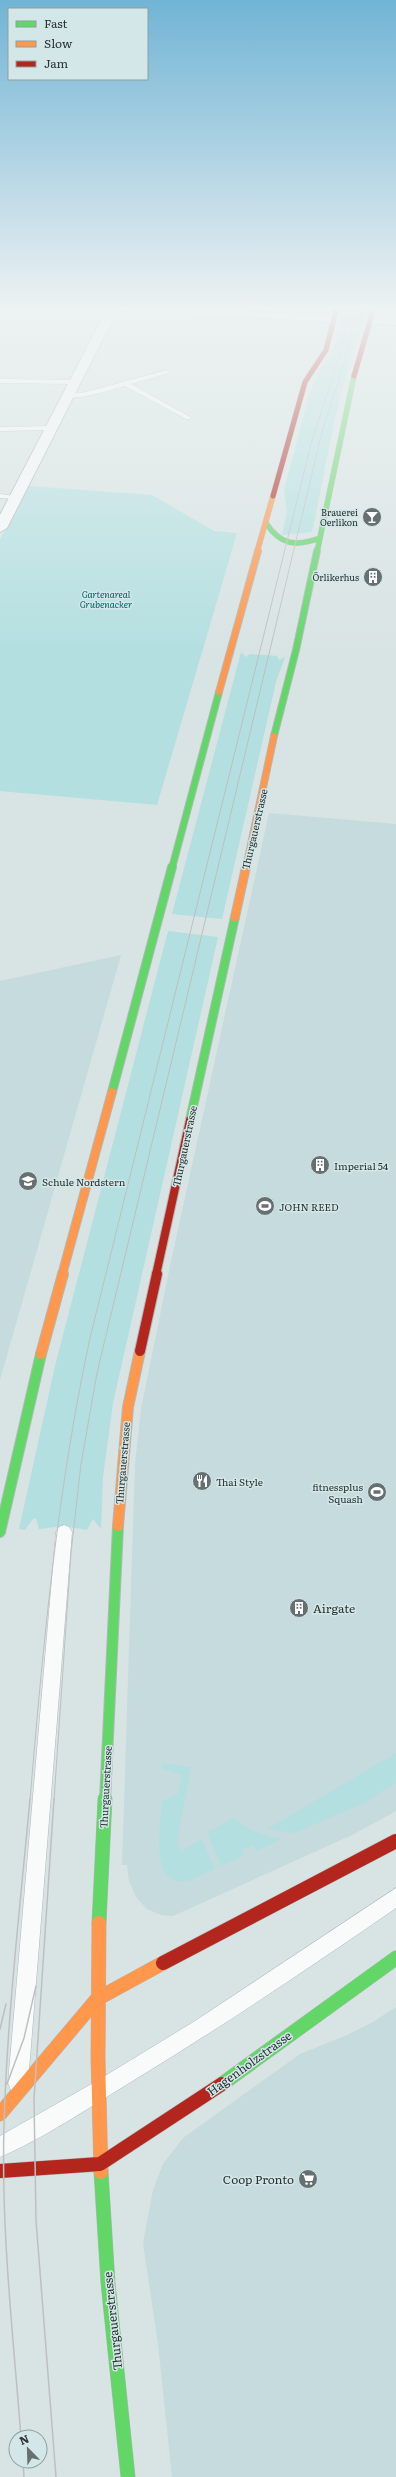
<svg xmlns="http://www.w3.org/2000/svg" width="396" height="2477" viewBox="0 0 396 2477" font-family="Literata,serif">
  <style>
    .built { fill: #c6dbdd }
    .green { fill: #b3dfe0 }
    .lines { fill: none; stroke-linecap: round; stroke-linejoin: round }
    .lane-casing { stroke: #b0b9b9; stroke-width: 1 }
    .street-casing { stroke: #b0b9b9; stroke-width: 2 }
    .fast-far4-casing { stroke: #b0b9b9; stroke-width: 6 }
    .fast-far3-casing { stroke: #b0b9b9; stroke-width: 8 }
    .fast-far2-casing { stroke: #b0b9b9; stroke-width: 10 }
    .fast-far1-casing { stroke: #b0b9b9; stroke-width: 12 }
    .fast-casing { stroke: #b0b9b9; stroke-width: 15 }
    .slow-far4-casing { stroke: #b0b9b9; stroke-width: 6 }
    .slow-far3-casing { stroke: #b0b9b9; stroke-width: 8 }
    .slow-far2-casing { stroke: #b0b9b9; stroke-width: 10 }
    .slow-far1-casing { stroke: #b0b9b9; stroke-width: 12 }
    .slow-casing { stroke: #b0b9b9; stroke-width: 15 }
    .jam-far3-casing { stroke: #b0b9b9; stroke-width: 6 }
    .jam-far2-casing { stroke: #b0b9b9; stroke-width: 10 }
    .jam-far1-casing { stroke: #b0b9b9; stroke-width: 12 }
    .jam-casing { stroke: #b0b9b9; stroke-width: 15 }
    .lane { fill: #f9fbfb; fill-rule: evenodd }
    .street { fill: #f9fbfb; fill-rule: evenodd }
    .fast-far4 { stroke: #63d668; stroke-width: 5 }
    .fast-far3 { stroke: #63d668; stroke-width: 6 }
    .fast-far2 { stroke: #63d668; stroke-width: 8 }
    .fast-far1 { stroke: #63d668; stroke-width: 10 }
    .fast { stroke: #63d668; stroke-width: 14 }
    .slow-far4 { stroke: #ff974d; stroke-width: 5 }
    .slow-far3 { stroke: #ff974d; stroke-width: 6 }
    .slow-far2 { stroke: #ff974d; stroke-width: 8 }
    .slow-far1 { stroke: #ff974d; stroke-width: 10 }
    .slow { stroke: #ff974d; stroke-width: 14 }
    .jam-far3 { stroke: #b3261e; stroke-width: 5 }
    .jam-far2 { stroke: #b3261e; stroke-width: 8 }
    .jam-far1 { stroke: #b3261e; stroke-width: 10 }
    .jam { stroke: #b3261e; stroke-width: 14 }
    .tram-far1 { stroke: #bec0c0; stroke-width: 1 }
    .tram { stroke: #bec0c0; stroke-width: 1.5 }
    .labels { text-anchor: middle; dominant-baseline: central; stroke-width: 3; stroke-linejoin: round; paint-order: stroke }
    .far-poi-label { font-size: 9px; fill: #2a3232; stroke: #d3e7e8; text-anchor: end }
    .far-park-label { font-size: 9px; font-style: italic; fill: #006367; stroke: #d3e7e8 }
    .street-label { font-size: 10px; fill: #2a3232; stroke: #d3e7e8 }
    .poi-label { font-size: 10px; fill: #2a3232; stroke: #d3e7e8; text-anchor: start }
    .near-poi-label { font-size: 12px; fill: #2a3232; stroke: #d3e7e8; text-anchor: start }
    .near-street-label { font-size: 12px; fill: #2a3232; stroke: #d3e7e8 }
  </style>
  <rect width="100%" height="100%" fill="#d8e3e3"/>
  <!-- built -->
  <path class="built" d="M269,813L396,824V1811L352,1835L173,1916L161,1915L147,1909L136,1897L129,1881L127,1865H122L135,1464L141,1409L170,1266Z
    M121,955L0,1380V981Z
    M396,2007V2477H172L158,2344L143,2243L153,2190L163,2164L183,2138L300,2054L347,2035L373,2022Z"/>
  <!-- green -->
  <path class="green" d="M344,307H367L362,327L339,326Z
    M338,332L360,334C335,397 327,465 312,532L282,535L287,511L284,490L308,399L314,381L334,347Z
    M28,486L152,495L214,531L237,533L157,805L0,791V540Z
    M241,652L246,657L250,654L277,656L279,660L285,657L276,682L222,919L172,914Z
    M168,931L218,937L113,1403L103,1477L101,1529L93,1519L87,1530L64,1526L39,1529L36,1518L33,1519L25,1530L19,1529L55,1366Z
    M396,1753V1783L362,1804L294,1833L267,1829Z
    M162,1763L191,1767L177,1842L181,1851L202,1839L215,1869C206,1872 196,1879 187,1881C148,1890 161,1821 162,1801L178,1794L182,1775L162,1768Z
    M234,1818C250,1831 262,1836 282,1839L256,1851L253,1845L242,1850L244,1856L221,1866L207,1832Z"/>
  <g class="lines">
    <defs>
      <path id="lane" d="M167,370L169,373L131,384L190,417V419H186L125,386C112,389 74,403 64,395L86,392Z
        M0,379L74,380L77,382L74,384L0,383Z
        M0,427L50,426L54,428L50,430L0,431Z
        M0,494L20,497L16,499L0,498Z
        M64,1525L69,1527L72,1532L28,2083L25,2090L18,2093L11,2090L8,2083L56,1532L59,1527Z
        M396,1888V1908C308,1969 218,2029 126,2085C87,2109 42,2139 0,2157V2136L95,2082L195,2021Z"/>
      <path id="street" d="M108,307H159L334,316L339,319L334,322L117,311L7,528L0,532V515Z
        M371,318L396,319V325L367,323V319Z"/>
      <path id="fast-far4" d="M266,523C280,545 296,547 320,538
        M317,552L354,376"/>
      <path id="fast-far3" d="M274,736L296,650L317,551
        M172,868L219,692"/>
      <path id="fast-far2" d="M112,1092L172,867
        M190,1120L235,917"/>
      <path id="fast-far1" d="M0,1532L41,1354
        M105,1800L118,1526"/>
      <path id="fast" d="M99,1923L105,1799
        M222,2084L396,1958
        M101,2172L108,2283L128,2477"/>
      <path id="slow-far4" d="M257,552L273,496"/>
      <path id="slow-far3" d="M219,692L258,551
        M246,868L274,736"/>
      <path id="slow-far2" d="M235,917L246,867
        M62,1275L112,1092"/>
      <path id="slow-far1" d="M41,1354L63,1274
        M118,1526L128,1407L140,1351"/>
      <path id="slow" d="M99,1923L98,2058L101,2172
        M0,2114L97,1999L163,1963"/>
      <path id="jam-far3" d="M354,376L374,307
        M273,496L305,382L326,350L337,307"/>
      <path id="jam-far2" d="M156,1275L190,1120"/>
      <path id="jam-far1" d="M140,1351L157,1274"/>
      <path id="jam" d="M163,1963L396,1841
        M0,2171L100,2164L222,2084"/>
    </defs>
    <!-- lane casing -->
    <use href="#lane" class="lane-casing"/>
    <!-- street casing -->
    <use href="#street" class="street-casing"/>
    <!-- fast-far4 casing -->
    <use href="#fast-far4" class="fast-far4-casing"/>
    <!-- fast-far3 casing -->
    <use href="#fast-far3" class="fast-far3-casing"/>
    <!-- fast-far2 casing -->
    <use href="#fast-far2" class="fast-far2-casing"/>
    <!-- fast-far1 casing -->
    <use href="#fast-far1" class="fast-far1-casing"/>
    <!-- fast casing -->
    <use href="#fast" class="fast-casing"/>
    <!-- slow-far4 casing -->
    <use href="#slow-far4" class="slow-far4-casing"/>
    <!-- slow-far3 casing -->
    <use href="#slow-far3" class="slow-far3-casing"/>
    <!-- slow-far2 casing -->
    <use href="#slow-far2" class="slow-far2-casing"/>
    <!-- slow-far1 casing -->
    <use href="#slow-far1" class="slow-far1-casing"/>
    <!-- slow casing -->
    <use href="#slow" class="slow-casing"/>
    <!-- jam-far3 casing -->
    <use href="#jam-far3" class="jam-far3-casing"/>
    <!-- jam-far2 casing -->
    <use href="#jam-far2" class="jam-far2-casing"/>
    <!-- jam-far1 casing -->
    <use href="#jam-far1" class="jam-far1-casing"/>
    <!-- jam casing -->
    <use href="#jam" class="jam-casing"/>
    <!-- lane -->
    <use href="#lane" class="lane"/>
    <!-- street -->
    <use href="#street" class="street"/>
    <!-- fast-far4 -->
    <use href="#fast-far4" class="fast-far4"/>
    <!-- fast-far3 -->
    <use href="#fast-far3" class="fast-far3"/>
    <!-- fast-far2 -->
    <use href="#fast-far2" class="fast-far2"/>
    <!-- fast-far1 -->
    <use href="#fast-far1" class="fast-far1"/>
    <!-- fast -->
    <use href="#fast" class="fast"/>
    <!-- slow-far4 -->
    <use href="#slow-far4" class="slow-far4"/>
    <!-- slow-far3 -->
    <use href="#slow-far3" class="slow-far3"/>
    <!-- slow-far2 -->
    <use href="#slow-far2" class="slow-far2"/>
    <!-- slow-far1 -->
    <use href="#slow-far1" class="slow-far1"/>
    <!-- slow -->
    <use href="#slow" class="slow"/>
    <!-- jam-far3 -->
    <use href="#jam-far3" class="jam-far3"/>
    <!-- jam-far2 -->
    <use href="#jam-far2" class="jam-far2"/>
    <!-- jam-far1 -->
    <use href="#jam-far1" class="jam-far1"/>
    <!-- jam -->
    <use href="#jam" class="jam"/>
    <!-- tram-far1 -->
    <path class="tram-far1" d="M30,1800C43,1645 57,1491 90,1338L311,444L339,357L351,307
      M54,1800L71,1553L81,1464L97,1373L322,432L348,351L358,307"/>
    <!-- tram -->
    <path class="tram" d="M54,1799L34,2099L36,2220L56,2477
      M0,2029L6,2004
      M7,2084L24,2038L36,1986
      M21,2437C13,2334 1,2230 4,2126C7,2017 20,1908 30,1799
      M23,2461L24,2477"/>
  </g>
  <!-- sky -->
  <linearGradient id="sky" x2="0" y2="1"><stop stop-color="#71b4d5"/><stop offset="0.47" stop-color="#edf2f2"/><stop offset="1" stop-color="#edf2f2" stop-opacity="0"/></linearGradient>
  <rect width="396" height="654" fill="url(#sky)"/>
  <!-- icons -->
  <defs>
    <symbol id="bar-disc" viewBox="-11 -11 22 22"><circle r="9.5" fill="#677070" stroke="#d3e7e8"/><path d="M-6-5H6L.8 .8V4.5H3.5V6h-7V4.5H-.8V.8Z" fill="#fff"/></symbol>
    <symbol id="building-disc" viewBox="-11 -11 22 22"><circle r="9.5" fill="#677070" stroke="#d3e7e8"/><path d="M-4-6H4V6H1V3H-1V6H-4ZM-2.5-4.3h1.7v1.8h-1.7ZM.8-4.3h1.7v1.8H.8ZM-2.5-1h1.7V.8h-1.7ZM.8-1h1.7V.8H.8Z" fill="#fff"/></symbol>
    <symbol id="school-disc" viewBox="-11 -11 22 22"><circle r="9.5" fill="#677070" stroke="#d3e7e8"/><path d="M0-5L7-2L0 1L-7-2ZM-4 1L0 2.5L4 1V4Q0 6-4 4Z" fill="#fff"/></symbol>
    <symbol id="stadium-disc" viewBox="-11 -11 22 22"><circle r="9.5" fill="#677070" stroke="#d3e7e8"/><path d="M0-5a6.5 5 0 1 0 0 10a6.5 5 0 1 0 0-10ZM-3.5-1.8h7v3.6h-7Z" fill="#fff"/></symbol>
    <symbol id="restaurant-disc" viewBox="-11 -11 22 22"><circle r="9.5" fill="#677070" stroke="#d3e7e8"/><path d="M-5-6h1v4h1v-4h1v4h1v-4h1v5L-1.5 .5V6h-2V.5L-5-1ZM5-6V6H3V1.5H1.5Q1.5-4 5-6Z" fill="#fff"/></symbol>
    <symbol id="supermarket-disc" viewBox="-11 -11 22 22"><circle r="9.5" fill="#677070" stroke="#d3e7e8"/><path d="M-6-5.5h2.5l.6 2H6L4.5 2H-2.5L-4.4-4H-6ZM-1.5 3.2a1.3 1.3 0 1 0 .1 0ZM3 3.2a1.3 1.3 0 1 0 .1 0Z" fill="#fff"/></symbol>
  </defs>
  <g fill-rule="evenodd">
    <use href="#bar-disc" x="361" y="506" width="22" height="22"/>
    <use href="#building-disc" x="362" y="566" width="22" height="22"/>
    <use href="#building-disc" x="309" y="1154" width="22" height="22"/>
    <use href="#school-disc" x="17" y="1170" width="22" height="22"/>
    <use href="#stadium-disc" x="254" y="1195" width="22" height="22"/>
    <use href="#restaurant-disc" x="191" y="1470" width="22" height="22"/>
    <use href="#stadium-disc" x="366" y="1481" width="22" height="22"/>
    <use href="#building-disc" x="288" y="1597" width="22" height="22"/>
    <use href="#supermarket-disc" x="297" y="2168" width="22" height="22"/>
  </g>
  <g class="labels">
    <!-- far-poi labels -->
    <g class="far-poi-label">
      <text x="358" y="512">Brauerei<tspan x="358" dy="10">Oerlikon</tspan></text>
      <text x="359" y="577">Örlikerhus</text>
    </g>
    <!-- far-park labels -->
    <g class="far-park-label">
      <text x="106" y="594">Gartenareal<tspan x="106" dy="10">Grubenacker</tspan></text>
    </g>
    <!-- street labels -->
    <g class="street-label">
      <text transform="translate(254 829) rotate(-77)">Thurgauerstrasse</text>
      <text transform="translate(184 1146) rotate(-78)">Thurgauerstrasse</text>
      <text transform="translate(122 1463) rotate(-85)">Thurgauerstrasse</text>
      <text transform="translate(105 1787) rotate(-87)">Thurgauerstrasse</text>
    </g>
    <!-- poi labels -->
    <g class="poi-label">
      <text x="334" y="1165">Imperial 54</text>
      <text x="42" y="1181">Schule Nordstern</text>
      <text x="279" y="1206">JOHN REED</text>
      <text x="216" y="1481">Thai Style</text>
      <text x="363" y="1486" text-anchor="end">fitnessplus<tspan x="363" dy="12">Squash</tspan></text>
    </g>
    <!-- near-poi labels -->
    <g class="near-poi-label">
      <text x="313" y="1608">Airgate</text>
      <text x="294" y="2179" text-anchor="end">Coop Pronto</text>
    </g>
    <!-- near-street labels -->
    <g class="near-street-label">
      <text transform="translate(249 2063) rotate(-36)">Hagenholzstrasse</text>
      <text transform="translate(112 2321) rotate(-96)">Thurgauerstrasse</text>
    </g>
  </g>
  <!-- legend -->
  <rect x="8" y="8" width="140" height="72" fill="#d3e7e8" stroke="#8f9f9f"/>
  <rect x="16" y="21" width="20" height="6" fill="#63d668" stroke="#8f9f9f"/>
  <text x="44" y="28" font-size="12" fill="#2a3232">Fast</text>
  <rect x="16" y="41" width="20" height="6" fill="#ff974d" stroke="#8f9f9f"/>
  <text x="44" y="48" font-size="12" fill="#2a3232">Slow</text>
  <rect x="16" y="61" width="20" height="6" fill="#b3261e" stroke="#8f9f9f"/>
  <text x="44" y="68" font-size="12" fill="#2a3232">Jam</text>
  <!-- north arrow -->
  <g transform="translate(28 2449) rotate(337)"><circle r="19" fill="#d3e7e8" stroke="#8f9f9f"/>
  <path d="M0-3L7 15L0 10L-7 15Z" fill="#677070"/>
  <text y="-6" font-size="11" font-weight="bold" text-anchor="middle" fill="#2a3232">N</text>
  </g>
</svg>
